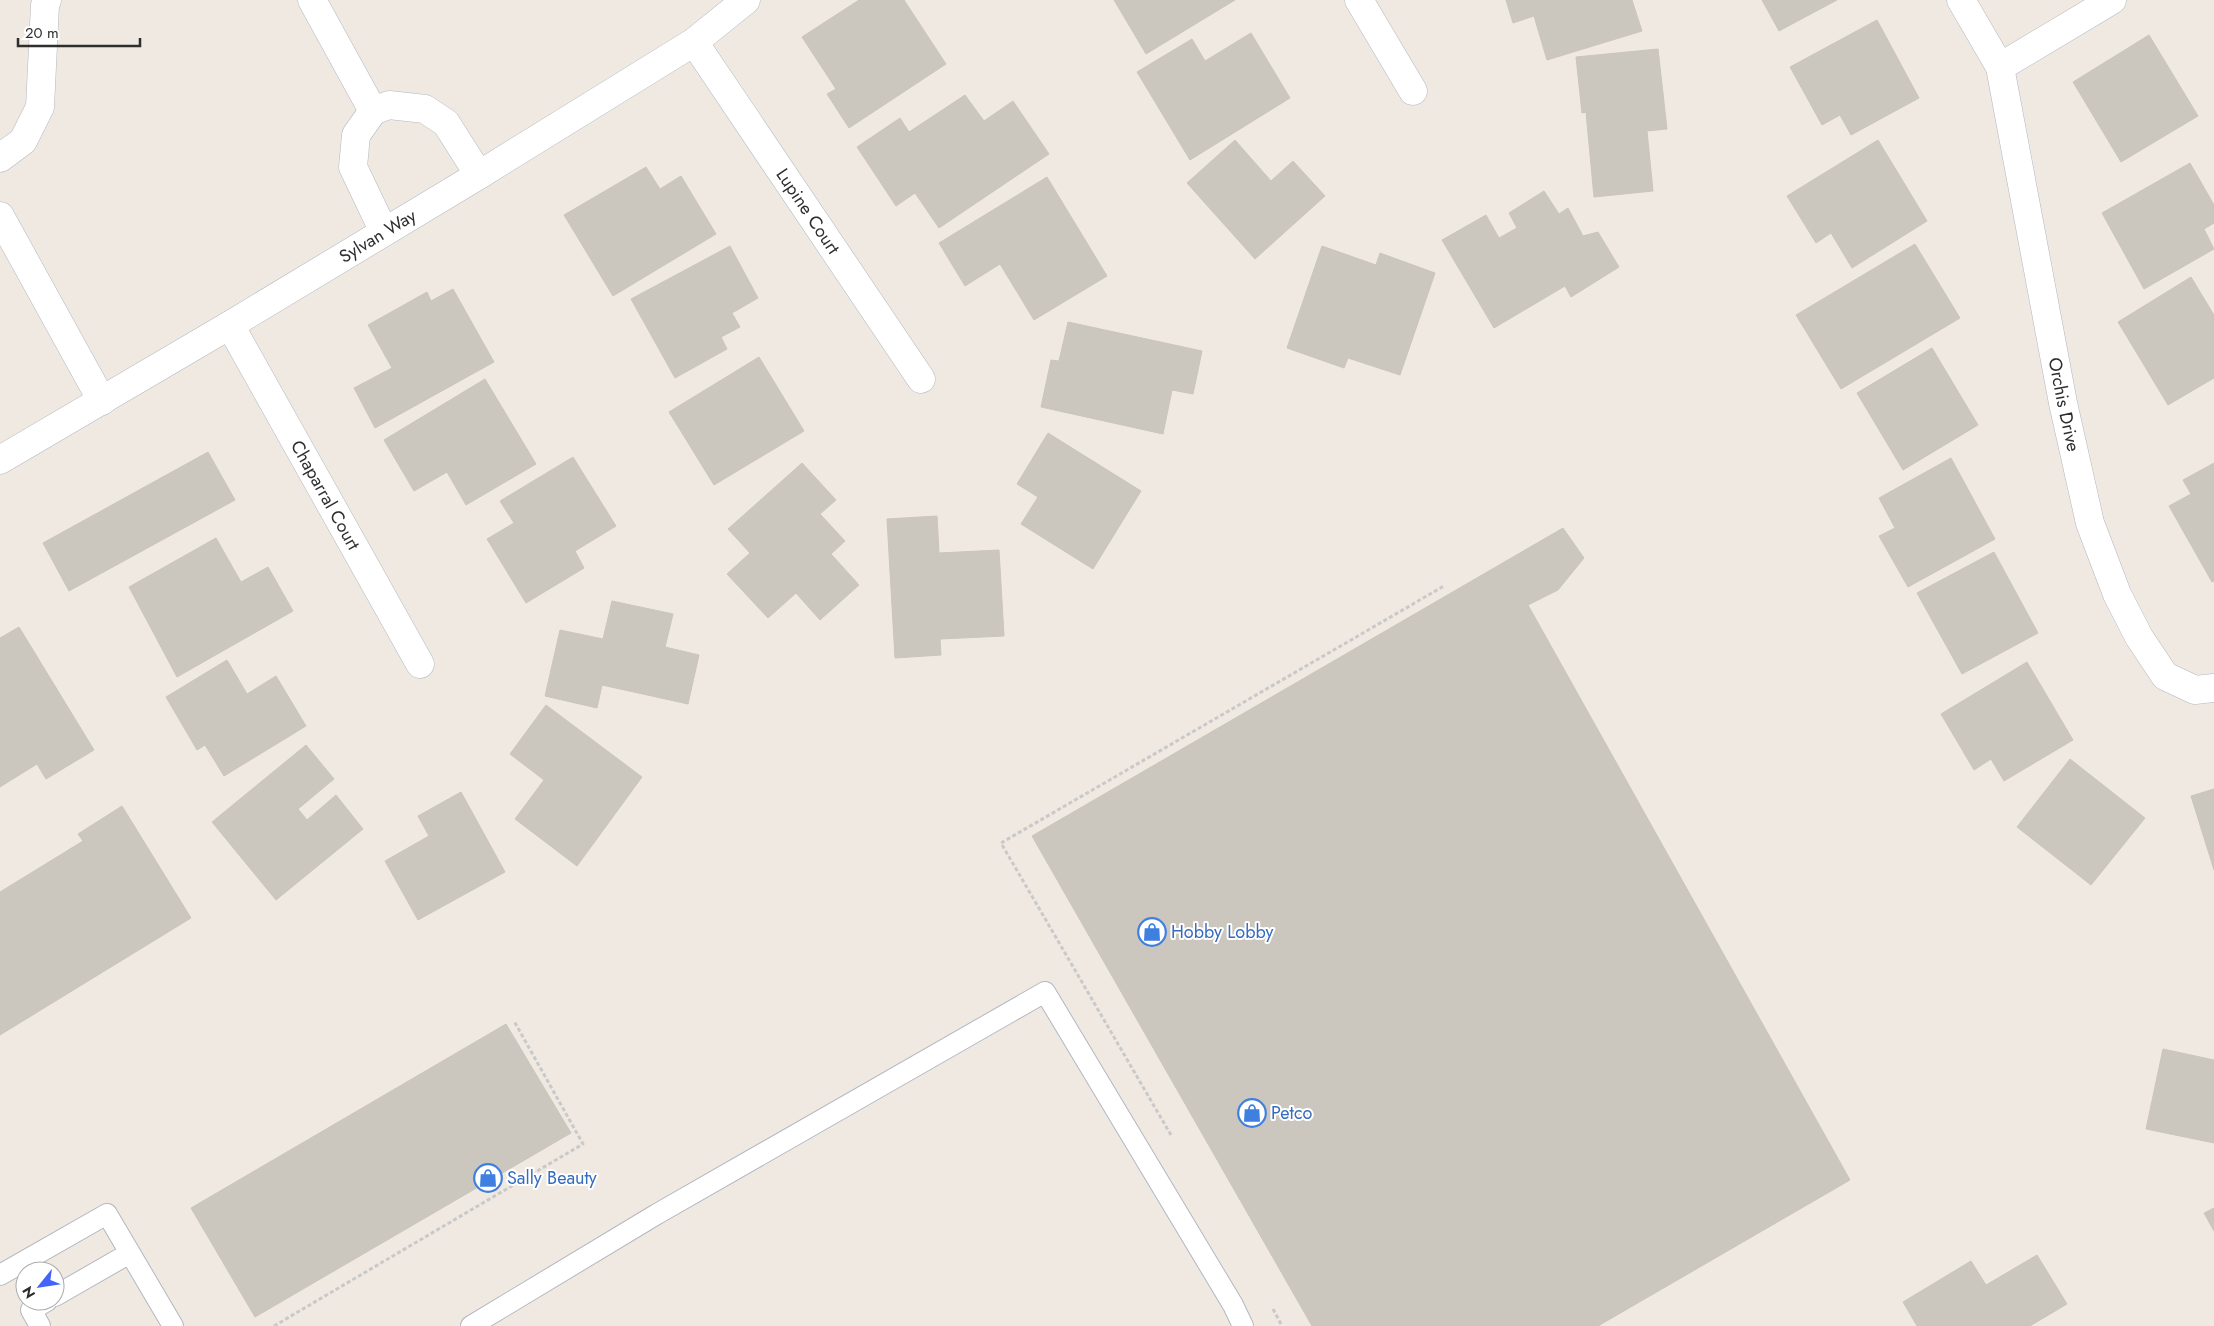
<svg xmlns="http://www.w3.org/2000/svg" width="2214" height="1326" viewBox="0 0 2214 1326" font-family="Jost,sans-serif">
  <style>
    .building { fill: #cbc7bf; stroke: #cbc5ba }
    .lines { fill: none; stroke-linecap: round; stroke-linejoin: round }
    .lane-casing { stroke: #b4b7c1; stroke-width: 22 }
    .street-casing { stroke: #b4b7c1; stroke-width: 29 }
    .path { stroke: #c9c9c9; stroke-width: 3; stroke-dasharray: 4 2.5; stroke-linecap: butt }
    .lane { stroke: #fff; stroke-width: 20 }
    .street { stroke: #fff; stroke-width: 28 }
    .labels { text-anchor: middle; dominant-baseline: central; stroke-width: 4; stroke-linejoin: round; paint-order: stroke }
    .street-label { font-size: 18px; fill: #2e2e2e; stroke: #fff }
    .shop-label { font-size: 18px; fill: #366cbe; stroke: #fff; text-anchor: start }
  </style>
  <rect width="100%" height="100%" fill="#efe9e1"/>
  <!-- building -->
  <path class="building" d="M859,0H904L946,64L849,128L827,94L836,89L802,37Z
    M1114,0H1235L1146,54Z
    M1506,0H1632L1642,31L1547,60L1534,16L1513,23Z
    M1762,0H1837L1779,31Z
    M1877,20L1919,98L1851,135L1840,115L1822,125L1790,67Z
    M1251,33L1290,98L1190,160L1137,72L1192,39L1205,61Z
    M2149,35L2198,116L2121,162L2073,82Z
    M1658,49L1667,129L1647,131L1653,191L1594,197L1586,112L1582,113L1576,57Z
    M965,95L984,121L1013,101L1049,154L939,228L915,193L896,206L857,147L900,118L909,132Z
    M1235,140L1271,181L1293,161L1325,196L1255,259L1187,183Z
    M1878,140L1927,221L1852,268L1831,233L1816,243L1787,196Z
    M2190,163L2214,205V223L2204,229L2214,249L2144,289L2102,213Z
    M646,167L660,189L681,176L716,234L613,296L564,215Z
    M1047,177L1107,276L1034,320L1000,264L965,286L939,243Z
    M1544,191L1559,214L1568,208L1583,236L1598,232L1619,267L1571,297L1565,286L1494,328L1442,240L1486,215L1499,238L1517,228L1509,213Z
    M1915,244L1960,318L1841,389L1796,315Z
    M730,246L758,298L732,313L740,327L721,337L727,349L675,378L631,299Z
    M1322,246L1376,265L1380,253L1435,273L1400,375L1348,358L1344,368L1287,348Z
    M2191,277L2214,315V378L2168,405L2118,322Z
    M453,289L494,362L375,428L354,388L392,368L368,325L427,292L431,301Z
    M1068,322L1202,351L1193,394L1172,390L1163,434L1041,407L1051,360L1059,361Z
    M1932,348L1978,425L1903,470L1857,393Z
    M759,357L804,431L714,485L669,412Z
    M485,379L536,464L466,505L447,472L414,491L384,440Z
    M1048,433L1141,491L1093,569L1021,524L1038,497L1017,484Z
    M208,452L235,500L69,591L43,543Z
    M573,457L616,526L575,551L584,568L526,603L487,539L514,523L500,501Z
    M1951,458L1995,539L1908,587L1879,536L1895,528L1879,498Z
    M802,463L836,500L820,514L845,541L831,554L859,585L820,620L796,593L768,618L727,574L750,553L728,529Z
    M2214,463V581L2212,582L2169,506L2191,494L2183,480Z
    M937,516L939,553L999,550L1004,636L940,639L941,655L895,658L887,519Z
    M1563,528L1584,558L1558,590L1528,605L1850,1180L1598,1326H1312L1032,836Z
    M216,538L241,582L268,567L293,611L177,677L129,587Z
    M1994,552L2038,633L1962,674L1917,593Z
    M612,601L673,614L665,647L699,655L688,704L602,685L597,708L545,696L560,630L603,639Z
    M19,627L94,750L46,779L37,764L0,787V638Z
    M227,660L247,694L276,676L306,726L224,776L205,745L197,750L166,697Z
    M2027,662L2073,740L2004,781L1991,759L1974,770L1941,714Z
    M546,705L642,777L577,866L515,819L544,780L510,754Z
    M306,745L334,779L298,809L307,820L336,795L363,829L276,900L212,822Z
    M2070,759L2145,818L2091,885L2017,827Z
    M2214,789V870L2191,796Z
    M461,792L505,872L418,920L385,861L429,836L418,816Z
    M122,806L191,918L0,1035V892L83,841L78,834Z
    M506,1024L571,1133L255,1317L191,1208Z
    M2163,1049L2214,1060V1143L2146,1129Z
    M2214,1208V1231L2204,1213Z
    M2037,1255L2067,1304L2030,1326H1917L1903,1302L1971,1261L1986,1285Z"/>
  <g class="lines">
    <defs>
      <path id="lane" d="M0,1275L107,1214L173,1326
        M55,1296L130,1253
        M40,1326L31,1310L47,1301
        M471,1326L657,1214L1045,992L1233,1305L1243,1326"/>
      <g id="street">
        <path d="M312,0L373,111L356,135L353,167L384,232"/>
        <path d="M1359,0L1413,91"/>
        <path id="s1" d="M1961,0L2000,67L2063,403L2090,523L2117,594L2139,637L2165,676L2195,690L2214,688"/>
        <path id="s2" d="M694,42L921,379"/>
        <path d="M2000,67L2112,0"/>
        <path d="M373,111L389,105L425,109L446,123L479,175"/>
        <path d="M0,158L23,141L40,107L45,5L47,0"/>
        <path d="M0,216L102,401"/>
        <path id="s3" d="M230,325L420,664"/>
        <path id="s4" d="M0,460L230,325L479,175L694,42L746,0"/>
      </g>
    </defs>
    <!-- lane casing -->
    <use href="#lane" class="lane-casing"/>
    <!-- street casing -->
    <use href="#street" class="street-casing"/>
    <!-- path -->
    <path class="path" d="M1171,1135L1001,843L1444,586
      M1273,1309L1282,1326
      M274,1326L583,1144L514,1021"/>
    <!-- lane -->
    <use href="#lane" class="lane"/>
    <!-- street -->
    <use href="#street" class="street"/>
  </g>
  <!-- icons -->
  <defs>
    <symbol id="shop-ring" viewBox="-11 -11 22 22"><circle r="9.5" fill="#fff" stroke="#3f7fe0" stroke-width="1.5"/><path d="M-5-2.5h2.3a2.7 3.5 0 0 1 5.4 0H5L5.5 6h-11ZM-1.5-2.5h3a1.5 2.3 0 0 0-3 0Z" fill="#3f7fe0"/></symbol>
  </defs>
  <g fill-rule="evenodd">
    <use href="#shop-ring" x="1136" y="916" width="32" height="32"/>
    <use href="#shop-ring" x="1236" y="1097" width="32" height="32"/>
    <use href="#shop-ring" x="472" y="1162" width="32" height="32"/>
  </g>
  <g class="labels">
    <!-- street labels -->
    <g class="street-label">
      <text stroke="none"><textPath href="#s2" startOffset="204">Lupine Court</textPath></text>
      <text stroke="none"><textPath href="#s4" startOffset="439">Sylvan Way</textPath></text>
      <text stroke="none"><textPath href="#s1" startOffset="421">Orchis Drive</textPath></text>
      <text stroke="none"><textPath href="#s3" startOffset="195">Chaparral Court</textPath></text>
    </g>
    <!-- shop labels -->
    <g class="shop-label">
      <text x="1171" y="932">Hobby Lobby</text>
      <text x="1271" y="1113">Petco</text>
      <text x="507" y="1178">Sally Beauty</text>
    </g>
  </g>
  <!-- north arrow -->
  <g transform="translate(40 1286) rotate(240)"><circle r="24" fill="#ffffff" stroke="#ababab"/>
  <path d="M0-4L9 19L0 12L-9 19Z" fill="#4264fb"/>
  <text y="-8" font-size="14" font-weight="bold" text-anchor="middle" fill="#2e2e2e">N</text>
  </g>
  <!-- scale -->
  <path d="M18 38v8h122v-8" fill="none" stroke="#2e2e2e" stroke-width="2.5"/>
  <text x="25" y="38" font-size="15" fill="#2e2e2e" stroke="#ffffff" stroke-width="4" paint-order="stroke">20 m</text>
</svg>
